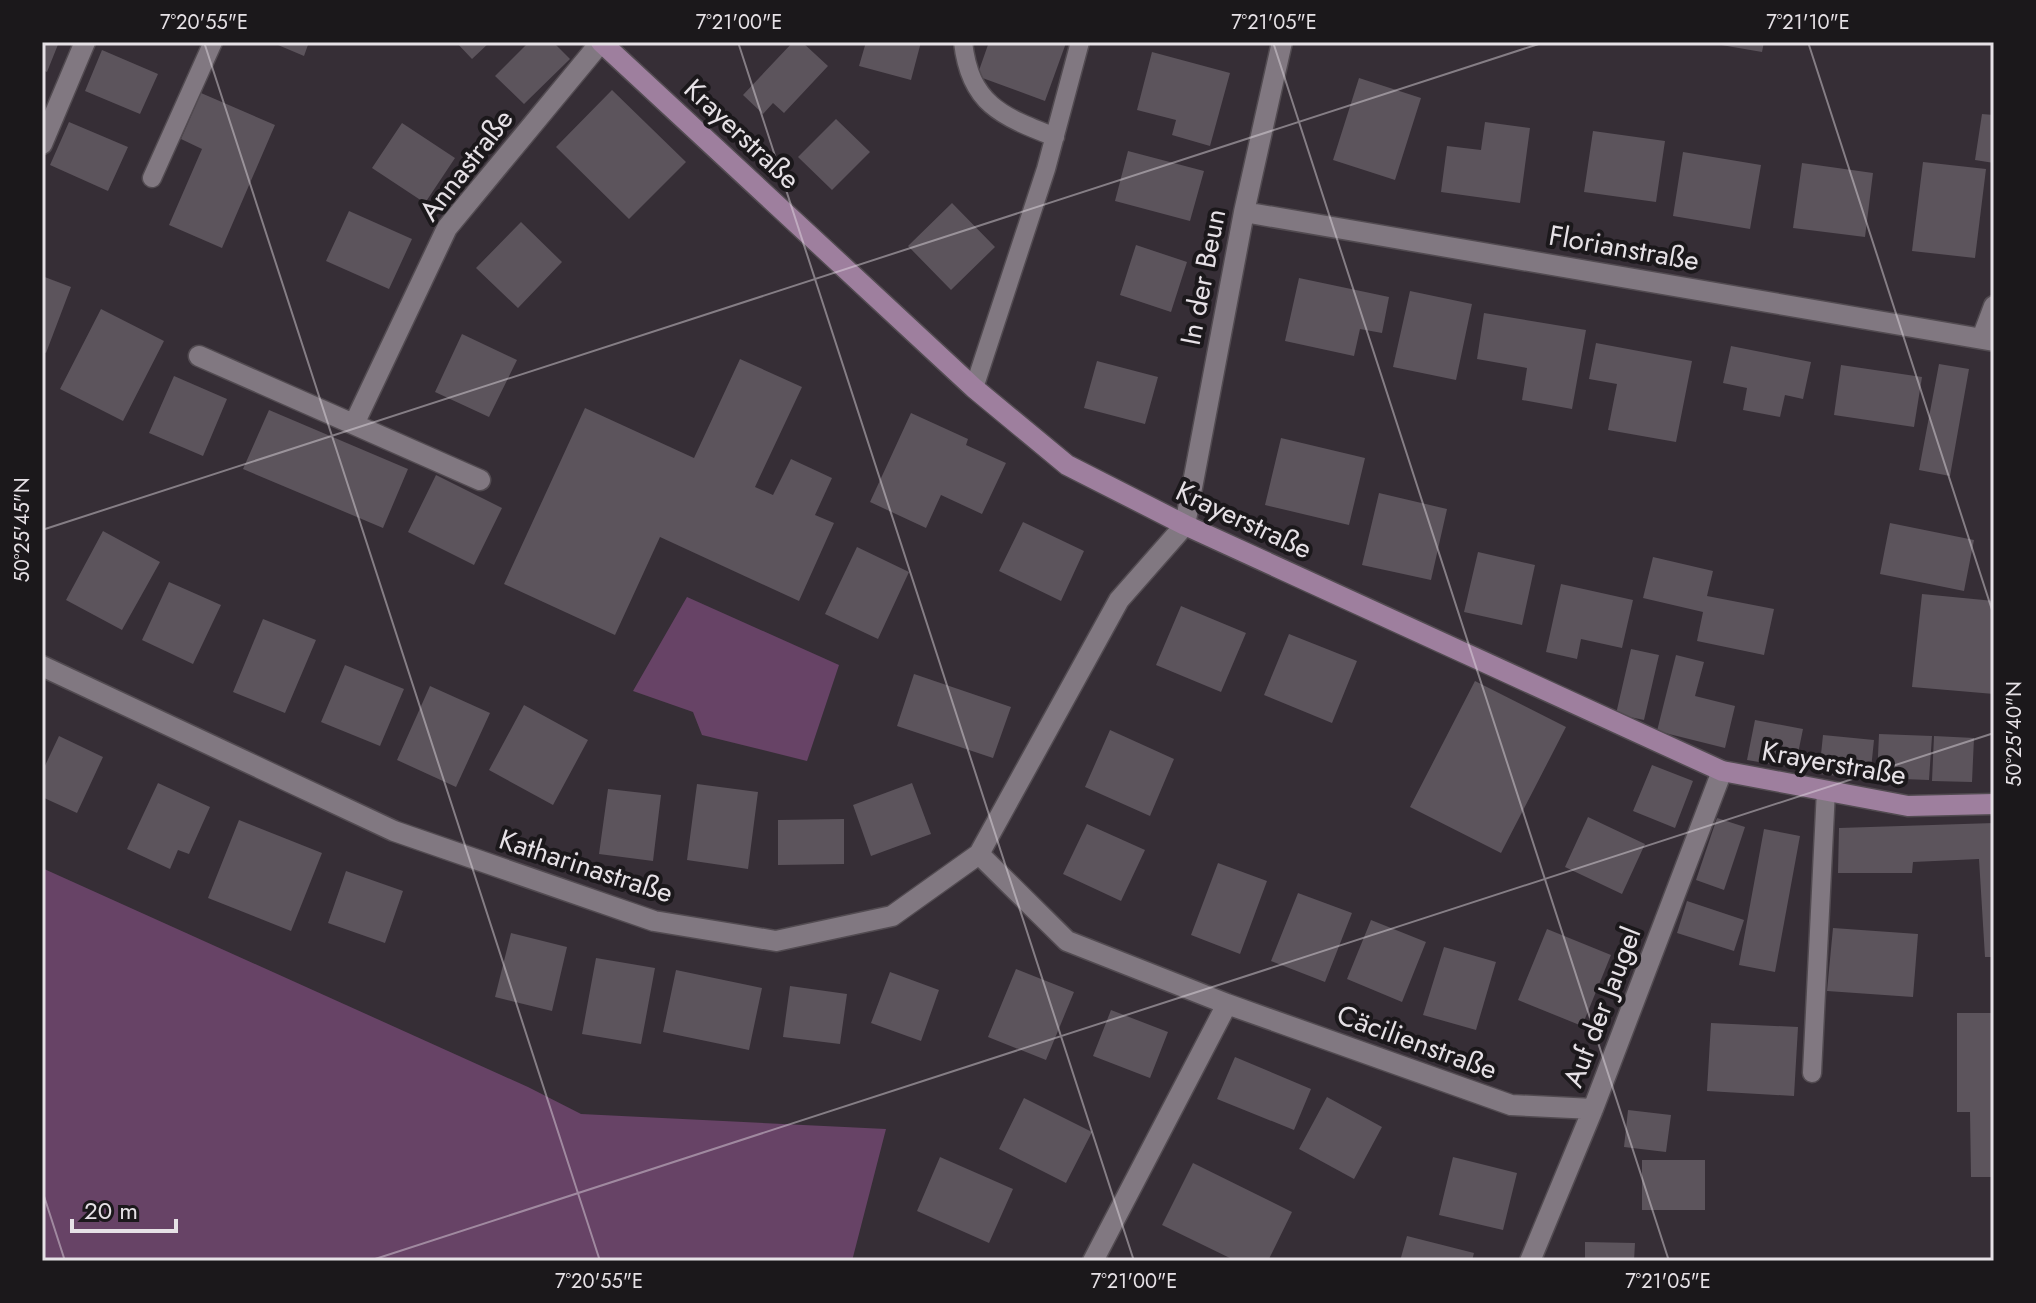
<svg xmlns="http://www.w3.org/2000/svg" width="2036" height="1303" viewBox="0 0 2036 1303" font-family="Jost,sans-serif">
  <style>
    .green { fill: #674366 }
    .building { fill: #5c545c }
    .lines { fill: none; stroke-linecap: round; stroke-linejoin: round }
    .lane-casing { stroke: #524b51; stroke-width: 21 }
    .street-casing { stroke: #524b51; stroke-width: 23 }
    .secondary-casing { stroke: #524b51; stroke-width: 23 }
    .lane { stroke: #817881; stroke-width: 18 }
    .street { stroke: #817881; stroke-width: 20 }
    .secondary { stroke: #9e7f9e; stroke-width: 20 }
    .ticks { fill: none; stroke: #e6e1e6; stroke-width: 2; stroke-opacity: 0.45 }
    .labels { text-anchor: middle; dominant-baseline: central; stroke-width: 8; stroke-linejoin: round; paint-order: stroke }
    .street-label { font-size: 28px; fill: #e6e1e6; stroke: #1b181b }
    .neatline { fill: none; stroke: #e6e1e6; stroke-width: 3 }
    .ticks-label { font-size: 20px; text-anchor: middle; fill: #e6e1e6 }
  </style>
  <rect width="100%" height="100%" fill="#362e36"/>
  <!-- green -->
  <path class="green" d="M687,597L839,665L807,761L702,735L693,712L633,691Z
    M42,868L528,1087L581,1114L886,1129L852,1261H42Z"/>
  <!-- building -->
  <path class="building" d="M42,42H59L47,72L42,70Z
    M271,42H309L304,56Z
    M456,42H490L472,59Z
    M529,42H553L570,59L524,104L495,76Z
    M793,42H802L828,66L784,113L773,103L763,114L743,95Z
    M866,42H921L911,80L859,66Z
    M989,42L1066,43L1045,101L977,76Z
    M1704,42H1764L1762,52Z
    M102,50L158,74L140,114L85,91Z
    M1152,52L1230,73L1210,146L1172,135L1176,120L1137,110Z
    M1359,78L1421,98L1395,180L1333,160Z
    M612,90L686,162L629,219L556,147Z
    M201,93L275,125L222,248L169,225L202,149L181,139Z
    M1982,114L1994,115V163L1975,160Z
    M836,119L870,152L832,190L798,157Z
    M69,122L128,147L108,191L50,165Z
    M1485,122L1530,128L1520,203L1441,192L1447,146L1481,150Z
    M402,123L455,158L425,203L372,168Z
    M1593,131L1665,141L1656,202L1584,192Z
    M1128,151L1204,171L1190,221L1115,201Z
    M1683,152L1761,165L1750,229L1673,216Z
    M1923,162L1986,169L1975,258L1912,251Z
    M1802,163L1873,173L1865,237L1793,228Z
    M952,203L995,247L951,290L908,246Z
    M349,211L412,239L389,289L326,261Z
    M521,222L562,262L518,308L476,268Z
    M1136,245L1187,262L1171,312L1120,295Z
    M42,276L71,287L46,353L42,351Z
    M1299,278L1389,297L1382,333L1360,329L1354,356L1285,341Z
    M1410,291L1472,304L1456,380L1393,367Z
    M101,309L164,341L123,421L60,389Z
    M1484,313L1586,330L1572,409L1522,400L1527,368L1477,359Z
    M462,334L517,360L489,417L435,392Z
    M1596,343L1692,361L1676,442L1608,430L1617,384L1589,379Z
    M1731,346L1811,362L1803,399L1785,395L1780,417L1743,410L1747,388L1723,383Z
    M740,359L802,387L755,487L773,495L791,459L832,478L815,515L834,523L799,601L660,537L615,635L504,584L585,408L694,458Z
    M1097,361L1158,377L1145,424L1084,408Z
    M1939,364L1969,369L1950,476L1919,470Z
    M1841,365L1922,377L1914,427L1834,415Z
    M174,376L227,399L203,456L149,433Z
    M269,410L408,469L383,528L243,469Z
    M911,413L968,439L966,445L1006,463L982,514L941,495L926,528L870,502Z
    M1281,438L1365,458L1349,525L1265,505Z
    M436,475L502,508L474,565L408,532Z
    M1379,493L1447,509L1431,580L1362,565Z
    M1023,522L1084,551L1061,601L999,571Z
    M1890,523L1974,540L1964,591L1880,574Z
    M103,531L160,562L122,630L66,600Z
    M857,547L909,572L878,639L825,614Z
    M1478,552L1535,565L1522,625L1464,612Z
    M1653,557L1713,571L1707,596L1774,609L1764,655L1697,641L1703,612L1643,598Z
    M169,582L221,605L193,664L142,640Z
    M1561,584L1633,600L1622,648L1581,639L1577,659L1546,652Z
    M1922,594L1994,601V694L1912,687Z
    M1181,606L1246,633L1221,692L1156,665Z
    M263,619L316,640L285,713L233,692Z
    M1289,634L1357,661L1332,723L1264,695Z
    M1631,649L1659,655L1644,720L1616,714Z
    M1676,655L1704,662L1695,696L1735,706L1725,748L1657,731Z
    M345,665L404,689L380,746L321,722Z
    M914,674L1011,707L993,758L897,726Z
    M1475,681L1566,727L1501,853L1410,807Z
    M430,686L490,713L456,787L397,760Z
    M524,705L588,740L553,805L489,770Z
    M1755,720L1803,729L1795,768L1747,760Z
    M1110,730L1174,759L1150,816L1085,787Z
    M1879,734L1932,736L1929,780L1877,778Z
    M1823,735L1874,740L1870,779L1819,774Z
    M59,736L103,757L77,813L42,797V772Z
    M1934,736L1974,738L1972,782L1932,781Z
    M1652,765L1693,781L1675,828L1633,811Z
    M158,783L210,807L189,854L178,850L170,869L127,849Z
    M912,783L931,834L871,856L853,805Z
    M697,784L758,792L748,869L687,860Z
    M608,789L661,795L653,861L599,854Z
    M1588,817L1645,844L1622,894L1565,867Z
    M1717,818L1745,827L1724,890L1696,880Z
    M844,819V864L778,865V820Z
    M239,820L322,853L291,931L208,898Z
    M1994,823V957H1985L1979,859L1913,862L1912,873H1838L1839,828Z
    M1087,824L1145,850L1121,901L1063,874Z
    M1764,829L1800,836L1775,972L1739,965Z
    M1218,863L1267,881L1240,954L1191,935Z
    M346,871L403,891L385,943L328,923Z
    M1298,893L1352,913L1325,982L1271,961Z
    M1687,901L1744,920L1734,951L1677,933Z
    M1371,920L1426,942L1402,1002L1347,979Z
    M1833,928L1918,934L1913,997L1827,991Z
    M1547,929L1611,955L1582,1026L1518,1000Z
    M511,933L567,947L552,1011L495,997Z
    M1444,947L1496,962L1476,1030L1423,1015Z
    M596,958L655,968L641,1044L582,1034Z
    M1016,969L1074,992L1046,1060L988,1037Z
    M676,970L762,988L749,1050L663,1032Z
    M890,972L939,990L921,1041L871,1023Z
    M790,986L847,994L840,1044L783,1037Z
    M1111,1010L1168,1032L1150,1078L1093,1056Z
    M1957,1013H1992L1994,1177H1971L1970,1112H1957Z
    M1711,1023L1798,1027L1794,1096L1707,1091Z
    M1235,1057L1311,1089L1294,1130L1217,1099Z
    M1327,1097L1382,1127L1354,1179L1299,1149Z
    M1024,1098L1092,1132L1066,1183L999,1149Z
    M1628,1110L1671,1115L1666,1152L1624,1147Z
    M940,1157L1013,1189L989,1243L917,1211Z
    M1453,1157L1517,1173L1503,1230L1439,1215Z
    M1642,1160H1705V1210H1642Z
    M1193,1163L1292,1212L1268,1261H1236L1162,1225Z
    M1407,1236L1474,1253L1472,1261H1400Z
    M1585,1242L1635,1243L1634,1261H1585Z"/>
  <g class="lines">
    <defs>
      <path id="lane" d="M963,42C970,104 1001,116 1055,137
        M152,178L213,42
        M974,388L1046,169L1080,42
        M1812,1073L1826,790"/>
      <path id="street" d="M42,144L85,42
        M1244,212L1994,341
        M1982,338L1994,306
        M199,356L480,480
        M355,422L447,228L601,42
        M42,666L394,831L654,921L776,941L892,916L979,854L1119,600L1185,525L1244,212L1282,42
        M979,854L1067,941L1227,1004L1511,1105L1593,1109
        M1093,1261L1227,1004
        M1530,1261L1593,1109L1722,771"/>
      <path id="secondary" d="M601,42L974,388L1067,465L1185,525L1722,771L1908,806L1994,804"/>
    </defs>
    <!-- lane casing -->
    <use href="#lane" class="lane-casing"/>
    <!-- street casing -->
    <use href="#street" class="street-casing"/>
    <!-- secondary casing -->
    <use href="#secondary" class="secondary-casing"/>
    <!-- lane -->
    <use href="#lane" class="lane"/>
    <!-- street -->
    <use href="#street" class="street"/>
    <!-- secondary -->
    <use href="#secondary" class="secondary"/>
  </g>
  <!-- ticks -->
  <path class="ticks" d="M204,42L600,1261M738,42L1134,1261M1273,42L1669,1261M1808,42L1994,616M42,530L1545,42M42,1190L65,1261M369,1261L1994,733"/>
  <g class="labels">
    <!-- street labels -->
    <g class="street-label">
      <text transform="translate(742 134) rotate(43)">Krayerstraße</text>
      <text transform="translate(466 165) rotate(-52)">Annastraße</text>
      <text transform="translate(1624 248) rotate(10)">Florianstraße</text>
      <text transform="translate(1203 277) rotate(-79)">In der Beun</text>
      <text transform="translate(1244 520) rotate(25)">Krayerstraße</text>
      <text transform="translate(1834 763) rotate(10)">Krayerstraße</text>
      <text transform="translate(586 866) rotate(18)">Katharinastraße</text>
      <text transform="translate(1602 1007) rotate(-69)">Auf der Jaugel</text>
      <text transform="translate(1417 1042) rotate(20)">Cäcilienstraße</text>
    </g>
  </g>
  <!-- border -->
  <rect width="2036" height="1303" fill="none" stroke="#1b181b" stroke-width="88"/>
  <!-- scale -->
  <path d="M72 1219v12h104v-12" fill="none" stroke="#e6e1e6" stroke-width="4"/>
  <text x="84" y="1219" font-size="24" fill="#e6e1e6" stroke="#1b181b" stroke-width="6" paint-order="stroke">20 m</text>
  <rect x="44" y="44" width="1948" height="1215" class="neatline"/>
  <g class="ticks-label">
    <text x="204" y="29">7°20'55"E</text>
    <text x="739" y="29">7°21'00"E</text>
    <text x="1274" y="29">7°21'05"E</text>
    <text x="1808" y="29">7°21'10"E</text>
    <text transform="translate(22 530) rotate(-90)" y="7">50°25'45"N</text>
    <text transform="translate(2014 734) rotate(-90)" y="7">50°25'40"N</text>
    <text x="599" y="1288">7°20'55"E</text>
    <text x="1134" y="1288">7°21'00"E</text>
    <text x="1668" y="1288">7°21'05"E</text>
  </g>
</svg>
